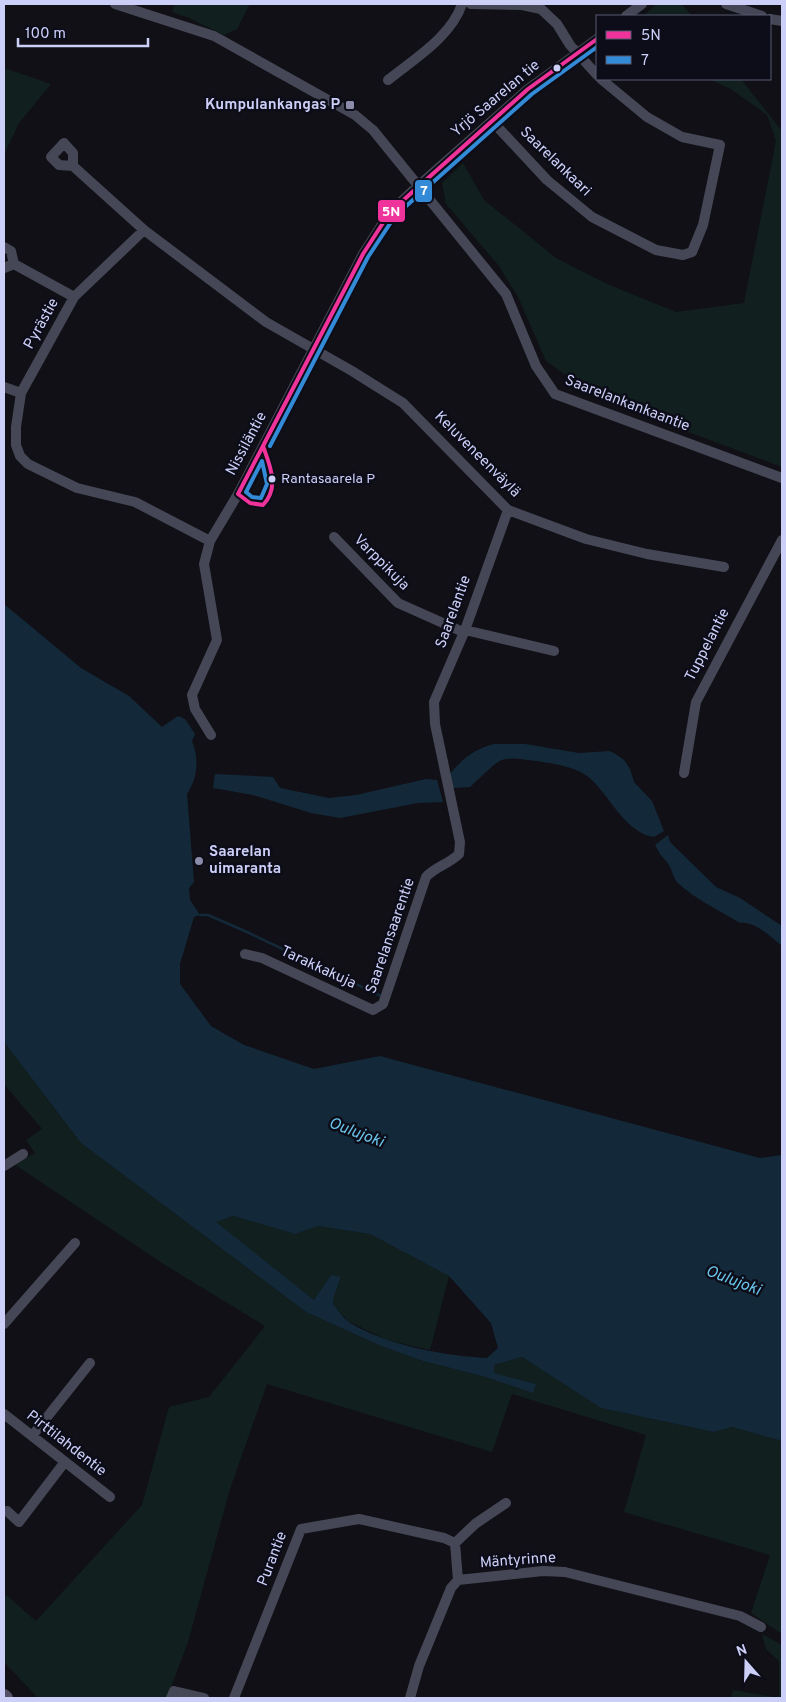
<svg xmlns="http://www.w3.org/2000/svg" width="786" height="1702" viewBox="0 0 786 1702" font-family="Overpass,sans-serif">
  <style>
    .green { fill: #11201e }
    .water { fill: #132939; fill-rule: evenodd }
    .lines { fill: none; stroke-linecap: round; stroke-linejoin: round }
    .stream { stroke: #132939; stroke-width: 2.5 }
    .minor { stroke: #464756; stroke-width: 10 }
    .major { stroke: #575168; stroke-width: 14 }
    .bus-1-casing { stroke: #0d0d19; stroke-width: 8 }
    .bus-2-casing { stroke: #0d0d19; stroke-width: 8 }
    .bus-1 { stroke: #ef339a; stroke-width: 4 }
    .bus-2 { stroke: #338bd7; stroke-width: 4 }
    .bus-dot { fill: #cccff8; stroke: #0d0d19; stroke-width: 2 }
    .poi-dot { fill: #8a8ca9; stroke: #0d0d19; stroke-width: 2 }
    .labels { text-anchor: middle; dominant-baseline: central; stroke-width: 5; stroke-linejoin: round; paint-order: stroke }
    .bus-label { font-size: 14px; fill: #cccff8; stroke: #0d0d19; text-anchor: start }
    .street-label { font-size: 15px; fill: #cccff8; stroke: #0d0d19 }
    .poi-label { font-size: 15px; font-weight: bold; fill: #cccff8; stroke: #0d0d19; text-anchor: end }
    .water-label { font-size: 16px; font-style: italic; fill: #69c5ea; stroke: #0d0d19 }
    .line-badge { stroke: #0d0d19; stroke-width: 2 }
    .badge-label { font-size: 14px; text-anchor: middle; font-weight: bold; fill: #fff }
  </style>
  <rect width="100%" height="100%" fill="#101016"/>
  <!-- green -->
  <path class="green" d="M175,4H250L237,29L224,35L189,18L172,12Z
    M657,4H682L692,16H643Z
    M4,68L51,84L19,123L4,155Z
    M709,79H741L782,131V467L613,404L577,383L546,361L518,297L499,266L446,204L442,183L463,163L484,200L556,258L607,284L676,312L744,303L776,141L767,115L731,89Z
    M4,1042L81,1143L306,1312L381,1346L423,1361L482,1376L533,1393L536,1384L493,1373L494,1365L522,1357L601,1408L712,1432L732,1427L782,1441V1634L751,1613L770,1555L624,1512L646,1435L512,1394L492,1452L267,1384L230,1489L188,1642L167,1698H38L4,1662V1593L36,1621L142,1505L169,1407L209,1397L265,1326L165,1265L14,1164L35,1153L26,1140L42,1129L4,1084Z
    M233,1216L295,1234L318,1226L370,1234L449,1276L430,1350L387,1340L348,1321L333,1305L334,1296L341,1278L331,1275L314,1300L215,1222Z
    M762,1634L782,1645V1698H731L733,1690L779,1698V1661L766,1649Z"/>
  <!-- water -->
  <path class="water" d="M4,604L81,668L129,696L162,727L178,716L185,719L195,734L192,741C199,759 198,777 187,794L194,882L189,888L190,900L200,915L194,917L180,964V984L211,1026L244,1045L314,1069L380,1056L760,1158L782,1155V1441L732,1427L713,1432L601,1408L522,1357L494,1365V1373L536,1384L533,1393L482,1376L423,1361L381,1346L306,1312L81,1143L4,1042ZM233,1216L295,1234L318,1226L370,1234L449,1276L491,1323L498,1348L487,1358C445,1356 385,1345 349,1322C343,1318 338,1310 333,1304L334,1296L341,1277L331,1275L314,1300L216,1222Z
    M494,744H525L579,753L609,751L614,753L624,760L630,769L634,782L652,801L664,831L654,837C623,833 606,787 584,774C573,767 556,764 543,762C494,755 505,756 470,787L453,788L449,775C462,759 474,749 494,744Z
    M215,774L273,777L280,788L329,798L356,795L426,779L437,780L443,802L418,803L340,818L311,813L253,795L213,788Z
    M668,835L670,842L716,887L740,898L782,926V946C771,937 755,921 740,923C719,910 694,899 677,882C672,876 672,867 666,861C661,855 659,853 655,845Z"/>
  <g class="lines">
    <!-- stream -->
    <path class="stream" d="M200,915H208L247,932L381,996"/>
    <!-- minor -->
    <path class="minor" d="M115,4L214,36L355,115L373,130L506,294L536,366L555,394L782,478
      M471,4L522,5L541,9L557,24L570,45L597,75
      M726,4L762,16
      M626,16L642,4
      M770,19L782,21
      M388,80C414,59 451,37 462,4
      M492,121L547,180L592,217L656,250L683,255L692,252L703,225L720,145L682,137L647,117L601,79
      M73,166L59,165L51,157L64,143L73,153V166L144,230
      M4,247L11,251L14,264L74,297
      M4,268L14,264
      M4,387L21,393
      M334,537L398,603L463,632
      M210,541L135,502L77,488L28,464L20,456L16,445V427L21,393L74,297L144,230L266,322L352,371L403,403L508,510L586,539L647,554L724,567
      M465,630L554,651
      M211,735L195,709L192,695L217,640L204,564L210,541L238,494L363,254L390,212L417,187L528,89L597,39
      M684,773L696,702L782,540
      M245,954L262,958L373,1010L383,1004L426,877C435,867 449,864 459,854L460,842L435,724L434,702L465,630L508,510
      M4,1166L23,1154
      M4,1324L75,1243
      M4,1414L110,1497
      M32,1436L90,1363
      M7,1511L19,1522L64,1463
      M455,1543L475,1524L506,1503
      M171,1698L174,1691L204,1698
      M234,1698L301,1529L359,1519L444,1538L455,1543L458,1580
      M410,1698L419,1666L451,1588L458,1580L543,1571L565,1572L740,1616L761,1627"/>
    <!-- major -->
    <path class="major" d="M4,1696L6,1698"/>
    <defs>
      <path id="bus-1" d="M263,446C270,466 280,487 263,505L250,503L238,494Z
        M263,446L363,254L390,212L528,89L597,39"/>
      <path id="bus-2" d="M270,446L368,257L395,216L532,94L597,47
        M262,461L267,484L261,498L252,497L246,492Z"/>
    </defs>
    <!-- bus-1 casing -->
    <use href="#bus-1" class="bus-1-casing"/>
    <!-- bus-2 casing -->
    <use href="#bus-2" class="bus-2-casing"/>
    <!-- bus-1 -->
    <use href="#bus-1" class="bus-1"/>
    <!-- bus-2 -->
    <use href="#bus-2" class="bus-2"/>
  </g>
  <!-- markers -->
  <g class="bus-dot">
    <circle cx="557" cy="68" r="4.5"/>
    <circle cx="272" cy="479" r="4.5"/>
  </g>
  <g class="poi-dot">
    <rect x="345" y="100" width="10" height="10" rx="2.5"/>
    <circle cx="199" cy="861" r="5"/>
  </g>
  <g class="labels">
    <!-- bus labels -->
    <g class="bus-label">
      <text x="281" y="479">Rantasaarela P</text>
    </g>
    <!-- street labels -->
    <g class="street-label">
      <text transform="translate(496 99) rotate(-40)">Yrjö Saarelan tie</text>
      <text transform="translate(555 162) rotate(44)">Saarelankaari</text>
      <text transform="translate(42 324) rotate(-61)">Pyrästie</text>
      <text transform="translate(627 404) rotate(21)">Saarelankankaantie</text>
      <text transform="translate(247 444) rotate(-62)">Nissiläntie</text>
      <text transform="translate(477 455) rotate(45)">Keluveneenväylä</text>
      <text transform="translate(381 563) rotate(45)">Varppikuja</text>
      <text transform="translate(454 612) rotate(-70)">Saarelantie</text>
      <text transform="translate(708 645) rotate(-63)">Tuppelantie</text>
      <text transform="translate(391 936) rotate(-71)">Saarelansaarentie</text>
      <text transform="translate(318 968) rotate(25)">Tarakkakuja</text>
      <text transform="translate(66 1444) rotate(38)">Pirttilahdentie</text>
      <text transform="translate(273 1559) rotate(-69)">Purantie</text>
      <text transform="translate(518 1561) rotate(-4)">Mäntyrinne</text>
    </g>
    <!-- poi labels -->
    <g class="poi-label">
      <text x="340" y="105">Kumpulankangas P</text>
      <text x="209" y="852" text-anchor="start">Saarelan<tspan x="209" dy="17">uimaranta</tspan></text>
    </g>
    <!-- water labels -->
    <g class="water-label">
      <text transform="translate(356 1133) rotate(21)">Oulujoki</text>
      <text transform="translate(733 1281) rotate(21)">Oulujoki</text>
    </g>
  </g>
  <g class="line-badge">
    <rect x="414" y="179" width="19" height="24" rx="5" fill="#338bd7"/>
    <rect x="377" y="199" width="29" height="24" rx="5" fill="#ef339a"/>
  </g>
  <g class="badge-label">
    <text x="424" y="195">7</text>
    <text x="391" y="216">5N</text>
  </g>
  <!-- border -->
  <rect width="786" height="1702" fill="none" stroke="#cccff8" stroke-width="10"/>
  <!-- legend -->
  <rect x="596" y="15" width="175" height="65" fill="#0d0d19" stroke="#595b72"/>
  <rect x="606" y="31" width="25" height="8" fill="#ef339a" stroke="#595b72"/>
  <text x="641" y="40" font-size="15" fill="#cccff8">5N</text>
  <rect x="606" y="56" width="25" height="8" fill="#338bd7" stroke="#595b72"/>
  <text x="641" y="65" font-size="15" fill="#cccff8">7</text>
  <!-- north arrow -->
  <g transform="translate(746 1662) rotate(340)" stroke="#0d0d19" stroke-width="4" paint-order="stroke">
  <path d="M0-4L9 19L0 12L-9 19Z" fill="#cccff8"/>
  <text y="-8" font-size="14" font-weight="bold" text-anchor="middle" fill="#cccff8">N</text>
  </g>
  <!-- scale -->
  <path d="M18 38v8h130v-8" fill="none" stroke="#cccff8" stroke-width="2.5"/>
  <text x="25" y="38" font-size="15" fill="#cccff8" stroke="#0d0d19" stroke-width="4" paint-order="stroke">100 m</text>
</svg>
